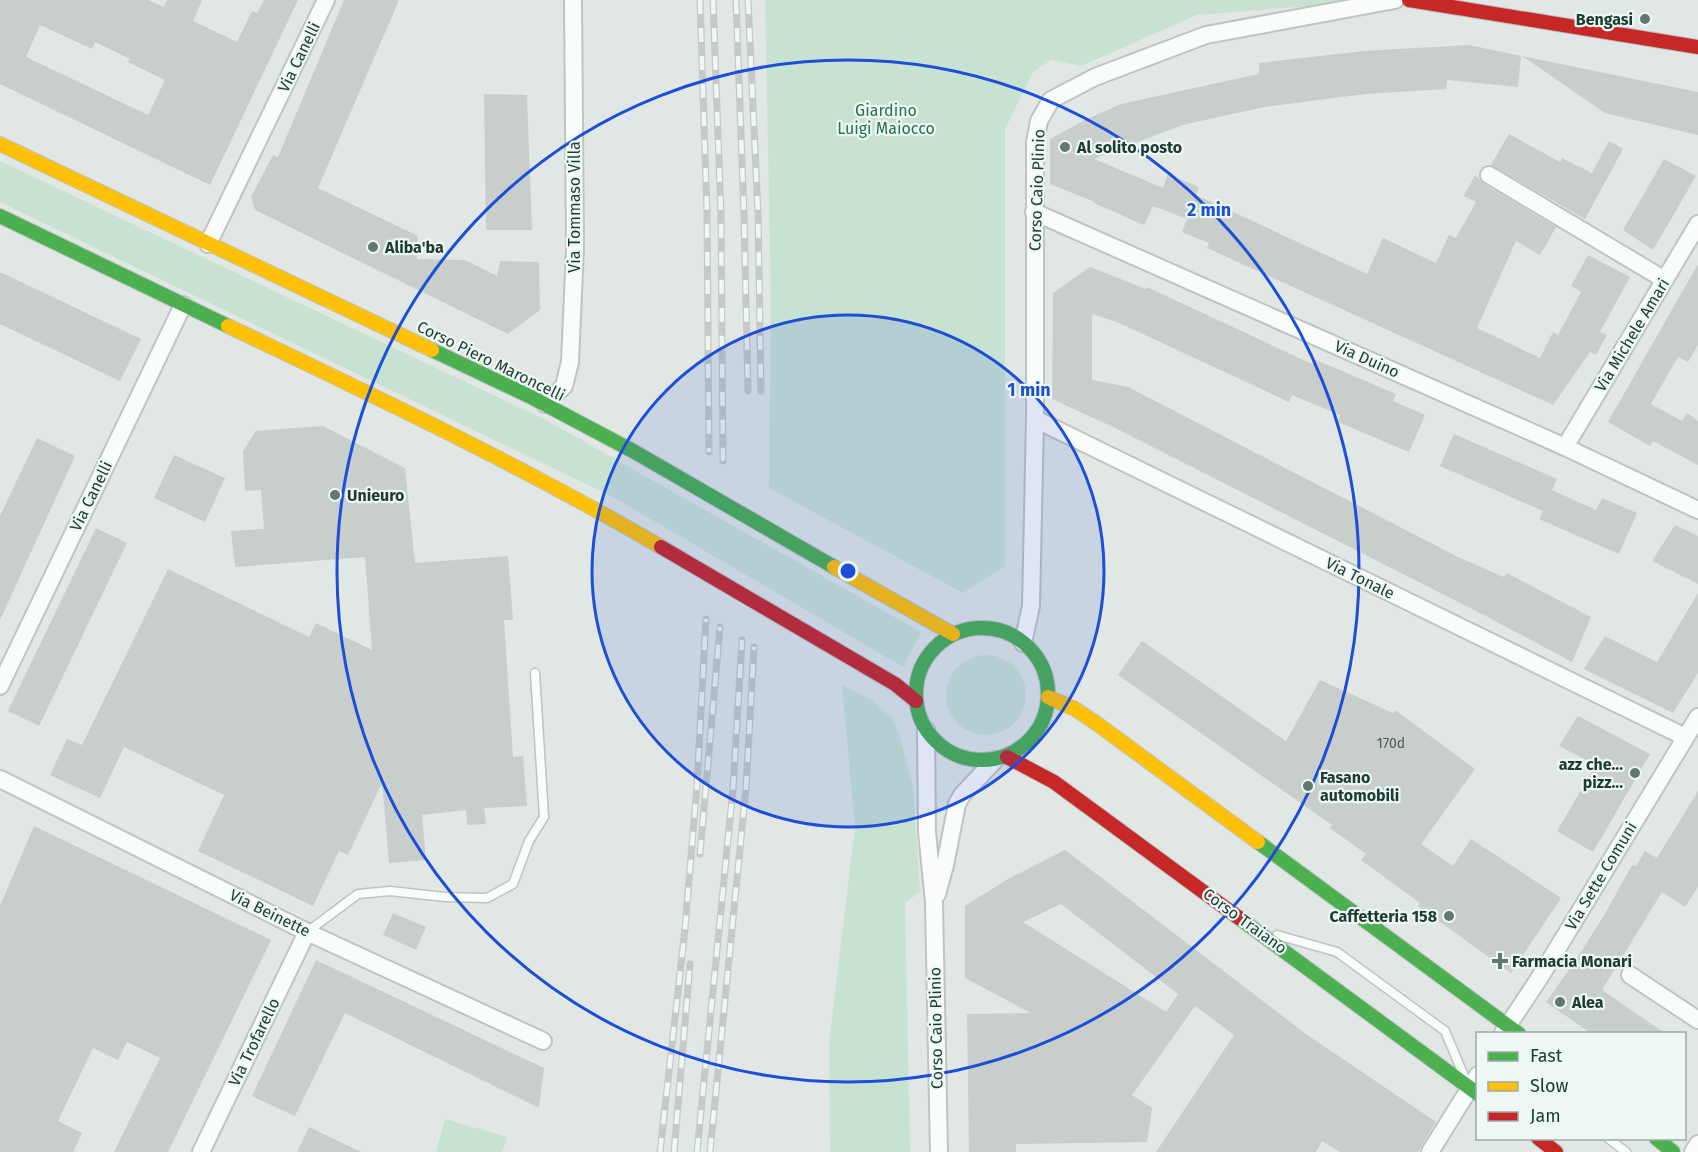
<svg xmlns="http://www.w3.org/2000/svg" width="1698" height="1152" viewBox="0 0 1698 1152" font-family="'Fira Sans',sans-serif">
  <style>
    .green { fill: #c8e2d1 }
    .building { fill: #c7cecb; fill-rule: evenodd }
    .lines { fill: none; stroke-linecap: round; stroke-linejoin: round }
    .lane-casing { stroke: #bdc4c1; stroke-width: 11 }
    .street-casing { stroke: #bdc4c1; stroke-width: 20 }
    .fast-casing { stroke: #bcc4c1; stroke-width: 16 }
    .slow-casing { stroke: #bcc4c1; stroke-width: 16 }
    .jam-casing { stroke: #bcc4c1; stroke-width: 16 }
    .lane { stroke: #fafbfb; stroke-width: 8 }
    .street { stroke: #fafbfb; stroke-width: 16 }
    .fast { stroke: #4caf50; stroke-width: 14 }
    .slow { stroke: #ffc107; stroke-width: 14 }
    .jam { stroke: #c62828; stroke-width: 14 }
    .rail-casing { stroke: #c5c9c8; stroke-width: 7 }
    .rail { stroke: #edf7f3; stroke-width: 4.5; stroke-dasharray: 14; stroke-linecap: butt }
    .ring { fill: none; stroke: #1d4ed8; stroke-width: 3 }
    .poi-dot { fill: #627772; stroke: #edf7f3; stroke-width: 2 }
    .labels { text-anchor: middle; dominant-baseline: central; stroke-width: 4.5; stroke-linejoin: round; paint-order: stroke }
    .number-label { font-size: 14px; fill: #49605a }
    .poi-label { font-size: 16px; font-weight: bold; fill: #1e3a34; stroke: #edf7f3; text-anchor: start }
    .street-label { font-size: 16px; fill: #1e3a34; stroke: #edf7f3 }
    .park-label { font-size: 16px; fill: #267349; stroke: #edf7f3 }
    .centre { fill: #1d4ed8; stroke: #edf7f3; stroke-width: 3 }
    .ring-label { font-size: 18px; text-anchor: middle; font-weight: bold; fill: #1d4ed8; stroke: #edf7f3; stroke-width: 4.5; stroke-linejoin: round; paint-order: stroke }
  </style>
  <rect width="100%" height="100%" fill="#e0e7e4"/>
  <!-- green -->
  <path class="green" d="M765,0H1387L1197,15L1081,66L1051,60L1033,72L1005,129V566L963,593L769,488L771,299Z
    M0,161L546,420L921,632L903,667L613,497L0,202Z
    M946 695a40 40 0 1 1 80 0a40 40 0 1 1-80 0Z
    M842,685L870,699L892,718L899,734L913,786L920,892L905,903L910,1152H830L829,1043L855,827Z
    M445,1119L507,1137L502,1152H436Z"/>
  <!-- building -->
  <path class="building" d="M0,0H148L164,7L167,0H202L193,21L237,42L252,11L257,13L264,0H298L210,185L0,84ZM40,25L92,49L95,42L130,59L128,62L165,80L148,115L26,57Z
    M344,0H399L318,188L418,236L417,259L465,260L497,276L500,261L539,262L540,310L508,334L255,210L251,197L273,155L278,157Z
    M1469,45L1521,56L1518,87L1447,80L1446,89L1365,94L1264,107L1182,125L1094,159L1163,188L1168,174L1199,187L1196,195L1367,274L1383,238L1436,263L1449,235L1456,238L1476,202L1464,196L1475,175L1484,184L1556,227L1540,255L1516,241L1477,328L1540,358L1553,332L1558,335L1581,292L1571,286L1588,255L1630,277L1600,332L1607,335L1596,355L1590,352L1553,405L1207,248L1209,243L1182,232L1187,219L1153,206L1144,225L1094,203L1095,202L1050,184V139L1087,119L1121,104L1259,74V63L1363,51Z
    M1522,56L1698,92V135L1605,113Z
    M484,94L527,95L532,230H486Z
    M1509,134L1560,162L1562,158L1592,173L1609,141L1623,149L1585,219L1491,165Z
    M1664,159L1696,176L1653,250L1623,230Z
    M1698,264V345L1688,362L1678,357L1651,404L1682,421L1687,413L1698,421V465L1653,441L1650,446L1608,422Z
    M1090,267L1146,289L1147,287L1312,364L1314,359L1396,394L1393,401L1425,415L1409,452L1338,422L1340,415L1292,395L1289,402L1117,322L1092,314V380L1128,387L1460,558L1504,577L1507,573L1591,617L1572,662L1484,615L1113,427L1052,399L1053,293Z
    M0,272L141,339L120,381L0,324Z
    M323,426L405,468L415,563L508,556L513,620H504L508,683L513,757L523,756L527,806L484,808L486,824L467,825L466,810L422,815L426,860L389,863L382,783L348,855L339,851L313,906L198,851L224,795L124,747L100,798L50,775L67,739L82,745L168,569L309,637L316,623L372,650L365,557L235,567L231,531L264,529L261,490L245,491L243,451L256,431Z
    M1454,434L1557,479L1552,490L1596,510L1602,498L1637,513L1619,554L1539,519L1543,511L1440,466Z
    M37,438L75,456L0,620V516Z
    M174,455L225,478L205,522L154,498Z
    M1675,525L1698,536V584L1652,561Z
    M96,528L127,543L39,726L8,711Z
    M1698,593V673L1673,713L1584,669L1605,636L1657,662Z
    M1142,641L1286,741L1320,680L1393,713L1395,710L1475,769L1421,844L1453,866L1471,839L1561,898L1511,973L1418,906L1420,903L1361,860L1366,854L1330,828L1332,825L1118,675Z
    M1578,716L1650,754L1593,852L1557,831L1596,765L1559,746Z
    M1698,791V887L1685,907L1662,892L1602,990L1666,1034H1592L1546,1002L1576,960L1606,912L1632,865L1636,866L1645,851L1657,858Z
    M34,826L271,940L168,1152H114L160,1058L127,1042L118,1060L93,1048L58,1121L82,1133L73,1152H0V906Z
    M1065,850L1306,1034L1436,1122L1418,1152H1340L1322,1141L1316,1152H1156L1234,1035L1195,1006L1132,1095L1152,1108L1147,1142L1016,1144V1152H969L967,1014L1031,1013L965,978V906L1008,879ZM1061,904L1178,994L1166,1012L1023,922Z
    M393,913L426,927L416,950L383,935Z
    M316,960L544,1068L539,1108L345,1013L295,1116L252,1096Z
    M309,1127L361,1152H297Z"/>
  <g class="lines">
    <defs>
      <path id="lane" d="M307,932L358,894L390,891L445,897L487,898L513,884L529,841L544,817L535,673
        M1277,935L1337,952L1445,1031L1464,1076
        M1608,1138L1626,1152"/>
      <path id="street" d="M1489,175L1665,280
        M1034,212L1565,447L1698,510
        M208,244L326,0
        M545,404L564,386L570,362L575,248L573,0
        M1035,419L1685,737
        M1565,447L1698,224
        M1023,643L1031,606L1035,419V142L1039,121L1051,100L1095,77L1206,35L1395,0
        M0,686L183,305
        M926,730L927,832L934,903L939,1152
        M0,779L307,932L543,1041
        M937,894L945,865L957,804L962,795L995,760
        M1630,975L1698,1020
        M1503,1033L1540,977L1698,717
        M201,1152L307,932
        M1430,1152L1478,1075
        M1693,1152L1698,1144"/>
      <path id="fast" d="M0,216L228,326
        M432,350L533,398L633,451L834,567
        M916 694a66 66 0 1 1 132 0a66 66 0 1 1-132 0Z
        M1258,842L1519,1034
        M1239,918L1478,1094
        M1656,1138L1673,1152"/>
      <path id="slow" d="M0,144L432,350
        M228,326C374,396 521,465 661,547
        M834,567L953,634
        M1048,697L1075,709L1096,723L1258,842"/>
      <path id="jam" d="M1409,0L1698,47
        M661,547L895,684L916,701
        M1007,757L1054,782L1239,918
        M1538,1138L1556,1152"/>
    </defs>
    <!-- lane casing -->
    <use href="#lane" class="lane-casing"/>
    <!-- street casing -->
    <use href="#street" class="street-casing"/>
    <!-- fast casing -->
    <use href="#fast" class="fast-casing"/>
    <!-- slow casing -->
    <use href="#slow" class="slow-casing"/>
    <!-- jam casing -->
    <use href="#jam" class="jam-casing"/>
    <!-- lane -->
    <use href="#lane" class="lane"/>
    <!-- street -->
    <use href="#street" class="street"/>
    <!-- fast -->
    <use href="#fast" class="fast"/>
    <!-- slow -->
    <use href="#slow" class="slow"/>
    <!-- jam -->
    <use href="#jam" class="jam"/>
    <defs>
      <path id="rail" d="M700,0L707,214L709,452
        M713,0L721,215L723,461
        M736,0L744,215L748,391
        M748,0L758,213L761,391
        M700,854L720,627
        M660,1152L685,929L697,785L706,619
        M674,1152L690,964
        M697,1152L733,789L742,640
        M710,1152L746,788L754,647"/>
    </defs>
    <!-- rail casing -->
    <use href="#rail" class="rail-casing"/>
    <!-- rail -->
    <use href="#rail" class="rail"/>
  </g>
  <!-- distance rings -->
  <circle cx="848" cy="571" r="256" fill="#1d4ed8" fill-opacity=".12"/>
  <g class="ring">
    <circle cx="848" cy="571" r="256"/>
    <circle cx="848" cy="571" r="511"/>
  </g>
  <!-- markers -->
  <g class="poi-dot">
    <circle cx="1645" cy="19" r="6"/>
    <circle cx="1065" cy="147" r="6"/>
    <circle cx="373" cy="247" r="6"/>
    <circle cx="335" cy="495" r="6"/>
    <circle cx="1635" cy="773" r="6"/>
    <circle cx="1308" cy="786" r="6"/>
    <circle cx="1449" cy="916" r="6"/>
    <path d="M1497 952h6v6h6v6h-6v6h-6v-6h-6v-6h6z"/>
    <circle cx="1560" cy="1002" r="6"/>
  </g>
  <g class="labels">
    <!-- number labels -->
    <g class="number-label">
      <text x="1391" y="743">170d</text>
    </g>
    <!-- poi labels -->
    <g class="poi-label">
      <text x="1633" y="19" text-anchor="end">Bengasi</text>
      <text x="1077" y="147">Al solito posto</text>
      <text x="385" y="247">Aliba'ba</text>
      <text x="347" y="495">Unieuro</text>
      <text x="1623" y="764" text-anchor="end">azz che...<tspan x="1623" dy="18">pizz...</tspan></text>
      <text x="1320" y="777">Fasano<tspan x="1320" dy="18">automobili</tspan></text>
      <text x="1437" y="916" text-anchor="end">Caffetteria 158</text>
      <text x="1512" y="961">Farmacia Monari</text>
      <text x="1572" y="1002">Alea</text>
    </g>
    <!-- street labels -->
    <g class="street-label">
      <text transform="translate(299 57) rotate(-64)">Via Canelli</text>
      <text transform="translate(1037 190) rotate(-88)">Corso Caio Plinio</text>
      <text transform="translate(574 207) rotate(-90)">Via Tommaso Villa</text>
      <text transform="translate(1632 335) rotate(-59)">Via Michele Amari</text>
      <text transform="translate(1367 359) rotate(24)">Via Duino</text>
      <text transform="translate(491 361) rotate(26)">Corso Piero Maroncelli</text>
      <text transform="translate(91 496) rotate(-64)">Via Canelli</text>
      <text transform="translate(1360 578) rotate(26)">Via Tonale</text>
      <text transform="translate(1601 876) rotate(-59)">Via Sette Comuni</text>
      <text transform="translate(270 913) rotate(26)">Via Beinette</text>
      <text transform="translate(1245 921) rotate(36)">Corso Traiano</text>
      <text transform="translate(936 1028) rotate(-91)">Corso Caio Plinio</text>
      <text transform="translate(254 1042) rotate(-64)">Via Trofarello</text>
    </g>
    <!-- park labels -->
    <g class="park-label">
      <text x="886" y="110">Giardino<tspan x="886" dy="18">Luigi Maiocco</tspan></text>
    </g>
  </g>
  <circle cx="848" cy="571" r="9" class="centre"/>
  <g class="ring-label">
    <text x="1209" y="216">2 min</text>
    <text x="1029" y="396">1 min</text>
  </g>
  <!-- legend -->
  <rect x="1476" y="1032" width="210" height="108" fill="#edf7f3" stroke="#9aaba7" stroke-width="1.5"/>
  <rect x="1488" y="1052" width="30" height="9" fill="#4caf50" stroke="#9aaba7" stroke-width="1.5"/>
  <text x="1530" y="1062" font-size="18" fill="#1e3a34">Fast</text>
  <rect x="1488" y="1082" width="30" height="9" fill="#ffc107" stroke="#9aaba7" stroke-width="1.5"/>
  <text x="1530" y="1092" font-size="18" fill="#1e3a34">Slow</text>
  <rect x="1488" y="1112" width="30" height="9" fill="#c62828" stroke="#9aaba7" stroke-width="1.5"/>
  <text x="1530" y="1122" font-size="18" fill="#1e3a34">Jam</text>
</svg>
